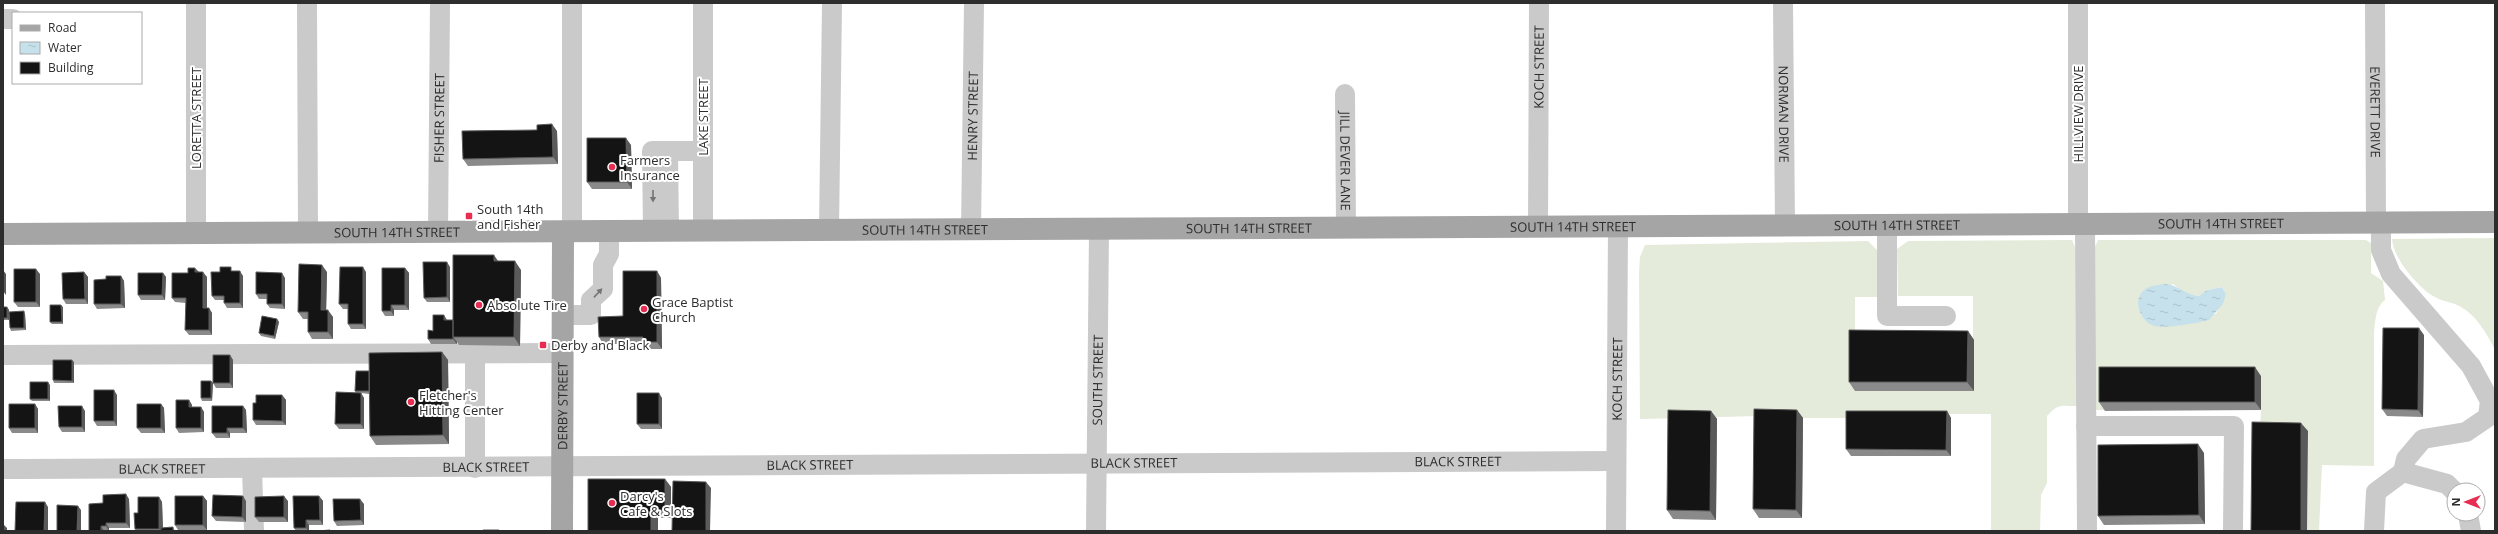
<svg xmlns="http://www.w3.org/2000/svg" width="2498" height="534" viewBox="0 0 2498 534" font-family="'Open Sans',sans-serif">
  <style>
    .grass { fill: #e5ebda; fill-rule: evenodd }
    .water { fill: url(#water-ripples) }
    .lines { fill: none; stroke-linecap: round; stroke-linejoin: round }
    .minor { stroke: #cacaca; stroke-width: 20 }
    .major { stroke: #a5a5a5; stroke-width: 22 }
    .wall { fill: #8a8a8a }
    .shaded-wall { fill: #5a5a5a }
    .building { fill: #141414; stroke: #5a5a5a }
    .oneway { fill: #747474 }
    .poi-dot { fill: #e72d51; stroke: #fff; stroke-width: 1.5 }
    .labels { text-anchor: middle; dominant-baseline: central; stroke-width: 4; stroke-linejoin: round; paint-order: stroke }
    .street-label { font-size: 13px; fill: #2d2d2d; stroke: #fff }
    .poi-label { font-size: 13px; fill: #2d2d2d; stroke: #fff; text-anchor: start }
  </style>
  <defs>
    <pattern id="water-ripples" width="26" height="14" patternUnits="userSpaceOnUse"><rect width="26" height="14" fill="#c6e1eb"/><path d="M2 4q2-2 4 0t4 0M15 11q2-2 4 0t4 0" fill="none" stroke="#aac1ca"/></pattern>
  </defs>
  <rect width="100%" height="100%" fill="#fff"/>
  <!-- grass -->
  <path class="grass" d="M2495,238V350C2487,334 2477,316 2461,307C2453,302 2443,302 2435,297C2419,289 2393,258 2392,239Z
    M2072,240L2078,254L2079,406C2062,407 2060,401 2047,416V483L2041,495L2040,531H1991V414H1949V418H1760V416L1640,419L1639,273L1640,257L1645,245L1868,241L1877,250L1878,297H1855V390L1973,391V296H1898L1897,249L1908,241Z
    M2098,240H2366L2371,243V273L2383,281L2385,300C2375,307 2375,324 2374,335V466L2322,465L2319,531H2307L2260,431L2261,410H2096L2092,254ZM2173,284L2188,295L2199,296L2207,290L2222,287L2226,294L2216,314L2138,309Z"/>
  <!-- water -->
  <path class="water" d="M2164,284C2178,284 2185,295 2199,296L2207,290L2222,287L2226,294L2223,304L2209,320C2197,323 2166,329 2154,326C2141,322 2132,301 2143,291C2148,286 2157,285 2164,284Z"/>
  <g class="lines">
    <!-- minor -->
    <g class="minor">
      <path d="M307,3L308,233"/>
      <path d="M572,3V232"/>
      <path id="s1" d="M1783,3L1785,225"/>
      <path d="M2078,3V224"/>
      <path id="s2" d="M2375,3L2376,222"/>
      <path d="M3,19H13"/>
      <path id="s3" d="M1345,94L1346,228"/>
      <path d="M668,151L669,231"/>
      <path d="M1887,224V316H1946"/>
      <path d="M2085,224L2087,531"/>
      <path id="s4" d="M1538,226L1539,3"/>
      <path d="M829,230L832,3"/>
      <path id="s5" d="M971,230L974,3"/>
      <path d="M653,231L652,151H703"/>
      <path d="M703,231V3"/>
      <path id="s6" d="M438,232L440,3"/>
      <path d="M196,233V3"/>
      <path d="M563,315H591V300L603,289V265L609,254V232"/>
      <path d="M475,353V468"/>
      <path d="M3,355L563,353"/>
      <path d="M2086,426H2234L2233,531"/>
      <path id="s7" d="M3,469C541,468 1079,461 1616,461"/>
      <path d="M252,469L254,531"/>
      <path d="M2403,472L2447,484L2454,491"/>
      <path d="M2468,514L2471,531"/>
      <path id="s8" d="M1096,531L1099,230"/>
      <path id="s9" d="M1616,531L1618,227"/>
      <path d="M2374,531L2376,492L2403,472L2406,459L2423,439L2466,432L2488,417L2490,401L2471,366L2391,274L2381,250V222"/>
    </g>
    <!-- major -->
    <g class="major">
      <path id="s10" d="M3,234L2495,222"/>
      <path id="s11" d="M562,531L563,233"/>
    </g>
  </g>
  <!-- wall -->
  <path class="wall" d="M537,130L557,131L558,164L468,166L463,159Z
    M631,145L632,189H592L587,182Z
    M498,261L521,270L520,346L459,345L457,342V344H431L428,339L433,331L447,320H453Z
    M450,267V302H427L424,298Z
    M405,268L409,273V310H394V316H385L382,311Z
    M234,271L243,276V308H227L224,303V300H215L212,296Z
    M657,271L661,278L662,349H648L644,344H603L599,337L623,316Z
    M84,272L88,277V304H66L63,299Z
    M198,272L207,277V308H209L212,313V335H189L185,330L186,303L175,302L172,298L188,273Z
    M327,272L326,310L333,317V339H312L308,332V319H303L298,312Z
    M366,272V329H351L348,324V309H343L339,304Z
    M163,273L166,277L165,300H141L138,295Z
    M40,274V307H18L14,302Z
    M121,276L124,281L125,308L97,309L94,304L106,279Z
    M285,278V309L270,308L267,304V299H259L256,294Z
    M3,307H7L9,310V320H3Z
    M63,307V324H52L50,322Z
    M25,314L26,330L11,331L10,328Z
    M277,319L279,322L275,339L261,336L259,333Z
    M1968,331L1974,340V391H1855L1849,382Z
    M2424,335L2423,417L2387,416L2382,409Z
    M442,352L448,360L449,444L376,445L370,436L369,394L361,393L364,398V429H339L335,424L356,393L355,391L369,371Z
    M230,355L233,360V388H216L213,383Z
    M74,362V383H54L53,380Z
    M2261,376V410L2105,411L2099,402Z
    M211,381L213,383L212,401H202L201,398Z
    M50,385V401H32L30,399Z
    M117,395V426H97L94,421Z
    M282,395L286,400V425H256L253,420L256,403Z
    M662,398V429H641L637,424Z
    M189,400L192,405V407H201L204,412V432L179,433L176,428Z
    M35,404L38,409V433H12L9,428Z
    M161,404L164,408L165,433H141L137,428Z
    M243,406L246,410L247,433H230V438H216L212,433Z
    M1797,410L1803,418L1802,518H1759L1753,509Z
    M85,411V432H62L59,427Z
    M1711,411L1717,419L1716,520L1673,519L1667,510Z
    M1947,411L1951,418V456H1851L1846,449Z
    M2204,453L2205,524L2104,525L2098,516Z
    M665,479L671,487V518H658V531H588Z
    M203,496L207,501V530H178L175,525Z
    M319,496L323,501V525H309V531H296L294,528Z
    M159,497L162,502L163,528L173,527L175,531H136L135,529L138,513Z
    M129,499L130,528H109V531H89L103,503Z
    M246,501V522L216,521L212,516Z
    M288,501V522H259L255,517Z
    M364,504V525L337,526L334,521Z"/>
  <!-- shaded-wall -->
  <path class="shaded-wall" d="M552,124L557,131L558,164L553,157Z
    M626,138L631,145L632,189L627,182Z
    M494,255L500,264L494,261Z
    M515,261L521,270L520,346L514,337Z
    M447,262L450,267V302L447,297Z
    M322,265L327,272L326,317L321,310Z
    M363,267L366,272V329L363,324Z
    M195,268L199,272H195Z
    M405,268L409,273V310L405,305Z
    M36,269L40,274V307L36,302Z
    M3,270L6,274V295L3,291Z
    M240,271L243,276V308L240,303Z
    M657,271L661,278L662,349L657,342Z
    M84,272L88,277V304L85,299Z
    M203,272L207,277V313L203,308Z
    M163,273L166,277L165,300L162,295Z
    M282,273L285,278V309L282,304Z
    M121,276L124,281L125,308L121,304Z
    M61,305L63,307V324L62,322Z
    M391,305L394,310V316L391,311Z
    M7,307L9,310V320L7,318Z
    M209,308L212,313V335L209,330Z
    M328,310L333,317V339L328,332Z
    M24,311L25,314L26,330L24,328Z
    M444,315L447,320H444Z
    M277,319L279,322L275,339L274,336Z
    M2419,328L2424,335L2423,417L2418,410Z
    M1968,331L1974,340V391L1967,382Z
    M453,337L457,342V344L453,339Z
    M442,352L448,360L449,444L443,435Z
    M230,355L233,360V388L230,383Z
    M72,360L74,362V383L72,381Z
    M2255,367L2261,376V410L2255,402Z
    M211,381L213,383L212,401L211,398Z
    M48,382L50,385V401L48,399Z
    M114,390L117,395V426L114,421Z
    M361,393L364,398V429L361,424Z
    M659,393L662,398V429L659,424Z
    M282,395L286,400V425L282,421Z
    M189,400L192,405V412L189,407Z
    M35,404L38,409V433L35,428Z
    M161,404L164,408L165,433L161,428Z
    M82,406L85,411V432L82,427Z
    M243,406L246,410L247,433L243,428Z
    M201,407L204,412V432L201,428Z
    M1797,410L1803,418L1802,518L1796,510Z
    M1711,411L1717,419L1716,520L1710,511Z
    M1947,411L1951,418V456L1946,450Z
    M2301,423L2308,431L2307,531H2301Z
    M227,428L230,433V438L227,433Z
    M2198,444L2204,453L2205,524L2199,515Z
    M665,479L671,487V518L665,510Z
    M706,482L711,488L710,531H706Z
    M126,494L129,499L130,528L126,523Z
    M203,496L207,501V530L203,525Z
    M243,496L246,501V522L242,517Z
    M284,496L288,501V522L284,517Z
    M319,496L323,501V525L320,520Z
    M159,497L162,502L163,531H161L159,529Z
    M360,499L364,504V525L361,520Z
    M45,502L48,507V531H44Z
    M78,506L81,510V531H77Z
    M651,510L658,518V531H651Z
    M306,520L309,525V531H308L306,528Z
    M106,523L109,528V531L106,526Z
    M3,524L7,528V531H3Z
    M101,526L104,531H101Z"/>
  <!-- building -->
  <path class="building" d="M552,124L553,157L463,159L462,131L537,130V125Z
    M587,138H626L627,182H587Z
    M453,255H494V261H515L514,337H453Z
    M423,262H447V297L424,298Z
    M299,264L322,265L321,310H328V332H308V312H298Z
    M220,267H231V271H240V303H224V296H212L211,272H220Z
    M340,267H363V324H348V304H339Z
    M188,268H195V272H203V308H209V330H185L186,298H172V273H188Z
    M382,268H405V305H391V311H382Z
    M14,269H36V302H14Z
    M623,271H657V342H643V337H599L598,317L623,316Z
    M84,272L85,299H63L62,273Z
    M256,272L282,273V304H267V294H256Z
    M138,273H163L162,295H138Z
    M106,276H121V304H94V280L106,279Z
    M50,305H61L62,322H50Z
    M3,307H7V318H3Z
    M24,311V328H10L9,312Z
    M433,315H444V320H453V339H428V330L433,331Z
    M262,316L277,319L274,336L259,333Z
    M2383,328H2419L2418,410L2382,409Z
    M1849,330L1968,331L1967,382H1849Z
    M442,352L443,435L370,436L369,353Z
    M213,355H230V383H213Z
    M53,360H72V381L53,380Z
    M2099,367H2255V402H2099Z
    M356,371H369V391H355Z
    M201,381H211V398H201Z
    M30,382H48V399H30Z
    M94,390H114V421H94Z
    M336,392L361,393V424H335Z
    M637,393H659V424H637Z
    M256,395H282V421L253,420V403H256Z
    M176,400H189V407H201V428H176Z
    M9,404H35V428H9Z
    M137,404H161V428H137Z
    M58,406H82V427H59Z
    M212,406H243V428H227V433H212Z
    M1754,409L1797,410L1796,510L1753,509Z
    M1668,410L1711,411L1710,511L1667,510Z
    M1846,411H1947L1946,450L1846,449Z
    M2252,422L2301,423V531H2251Z
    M2198,444L2199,515L2098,516V445Z
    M588,479H665V510H651V531H588Z
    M673,481L706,482V531H672Z
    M126,494V523H106V526H101V531H89V504L103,503V495Z
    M213,495L243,496L242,517L212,516Z
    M175,496H203V525H175Z
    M284,496V517H255V497Z
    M293,496H319L320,520H306V528H294Z
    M138,497H159V529H135L134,513H138Z
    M333,499H360L361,520L334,521Z
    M16,502H45L44,531H15Z
    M57,505L78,506L77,531H57Z
    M173,527V531H161V528Z
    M330,530V531H317Z
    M483,530H499V531H483Z"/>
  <!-- one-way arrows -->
  <defs><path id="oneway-solid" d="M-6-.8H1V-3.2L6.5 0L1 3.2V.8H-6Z"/></defs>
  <g class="oneway">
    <use href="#oneway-solid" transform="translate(653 196) rotate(90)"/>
    <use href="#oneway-solid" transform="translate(598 293) rotate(-47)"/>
  </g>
  <!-- markers -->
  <g class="poi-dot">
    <circle cx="612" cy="167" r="4"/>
    <rect x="465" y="212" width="8" height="8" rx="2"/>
    <circle cx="479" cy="305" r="4"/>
    <circle cx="644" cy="309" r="4"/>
    <rect x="539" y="341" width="8" height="8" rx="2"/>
    <circle cx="411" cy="402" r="4"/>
    <circle cx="612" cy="503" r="4"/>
  </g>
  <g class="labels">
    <!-- street labels -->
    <g class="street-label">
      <text stroke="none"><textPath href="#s4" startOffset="159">KOCH STREET</textPath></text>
      <text stroke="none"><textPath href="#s2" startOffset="109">EVERETT DRIVE</textPath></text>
      <text stroke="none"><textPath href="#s1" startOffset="111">NORMAN DRIVE</textPath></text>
      <text transform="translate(2078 114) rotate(-90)">HILLVIEW DRIVE</text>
      <text stroke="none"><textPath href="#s5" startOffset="114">HENRY STREET</textPath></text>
      <text transform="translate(703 117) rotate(-90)">LAKE STREET</text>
      <text transform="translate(196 118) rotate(-90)">LORETTA STREET</text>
      <text stroke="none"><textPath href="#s6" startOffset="114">FISHER STREET</textPath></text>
      <text stroke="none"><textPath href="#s3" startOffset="67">JILL DEVER LANE</textPath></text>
      <text stroke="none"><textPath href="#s10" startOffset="2218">SOUTH 14TH STREET</textPath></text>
      <text stroke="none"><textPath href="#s10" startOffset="1894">SOUTH 14TH STREET</textPath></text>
      <text stroke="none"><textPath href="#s10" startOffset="1570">SOUTH 14TH STREET</textPath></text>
      <text stroke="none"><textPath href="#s10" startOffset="1246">SOUTH 14TH STREET</textPath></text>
      <text stroke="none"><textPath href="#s10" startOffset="922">SOUTH 14TH STREET</textPath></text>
      <text stroke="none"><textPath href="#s10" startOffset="394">SOUTH 14TH STREET</textPath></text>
      <text stroke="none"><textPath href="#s9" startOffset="152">KOCH STREET</textPath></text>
      <text stroke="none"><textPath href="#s8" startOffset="151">SOUTH STREET</textPath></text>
      <text stroke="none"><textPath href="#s11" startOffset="125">DERBY STREET</textPath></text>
      <text stroke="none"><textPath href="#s7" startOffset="1131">BLACK STREET</textPath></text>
      <text stroke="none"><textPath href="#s7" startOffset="1455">BLACK STREET</textPath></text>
      <text stroke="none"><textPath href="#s7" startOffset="807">BLACK STREET</textPath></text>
      <text stroke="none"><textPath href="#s7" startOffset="483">BLACK STREET</textPath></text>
      <text stroke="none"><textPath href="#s7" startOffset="159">BLACK STREET</textPath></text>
    </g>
    <!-- poi labels -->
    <g class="poi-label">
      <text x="620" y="160">Farmers<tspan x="620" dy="15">Insurance</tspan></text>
      <text x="477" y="209">South 14th<tspan x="477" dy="15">and Fisher</tspan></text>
      <text x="652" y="302">Grace Baptist<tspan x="652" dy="15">Church</tspan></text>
      <text x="487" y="305">Absolute Tire</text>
      <text x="551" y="345">Derby and Black</text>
      <text x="419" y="395">Fletcher's<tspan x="419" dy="15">Hitting Center</tspan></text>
      <text x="620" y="496">Darcy's<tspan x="620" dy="15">Cafe &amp; Slots</tspan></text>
    </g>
  </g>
  <!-- border -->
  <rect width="2498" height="534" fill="none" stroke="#2d2d2d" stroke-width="8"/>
  <!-- legend -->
  <rect x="12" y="12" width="130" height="72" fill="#ffffff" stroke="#ababab"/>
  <rect x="20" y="25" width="20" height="6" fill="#a5a5a5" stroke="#ababab"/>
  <text x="48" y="32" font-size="12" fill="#2d2d2d">Road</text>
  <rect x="20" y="42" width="20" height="12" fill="url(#water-ripples)" stroke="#ababab"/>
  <text x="48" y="52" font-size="12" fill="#2d2d2d">Water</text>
  <rect x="20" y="62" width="20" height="12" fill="#141414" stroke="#ababab"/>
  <text x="48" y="72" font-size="12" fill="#2d2d2d">Building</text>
  <!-- north arrow -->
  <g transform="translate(2466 502) rotate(270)"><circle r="19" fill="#ffffff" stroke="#ababab"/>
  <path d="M0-3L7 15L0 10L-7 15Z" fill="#e72d51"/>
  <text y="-6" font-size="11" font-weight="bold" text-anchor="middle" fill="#2d2d2d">N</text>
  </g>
</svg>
